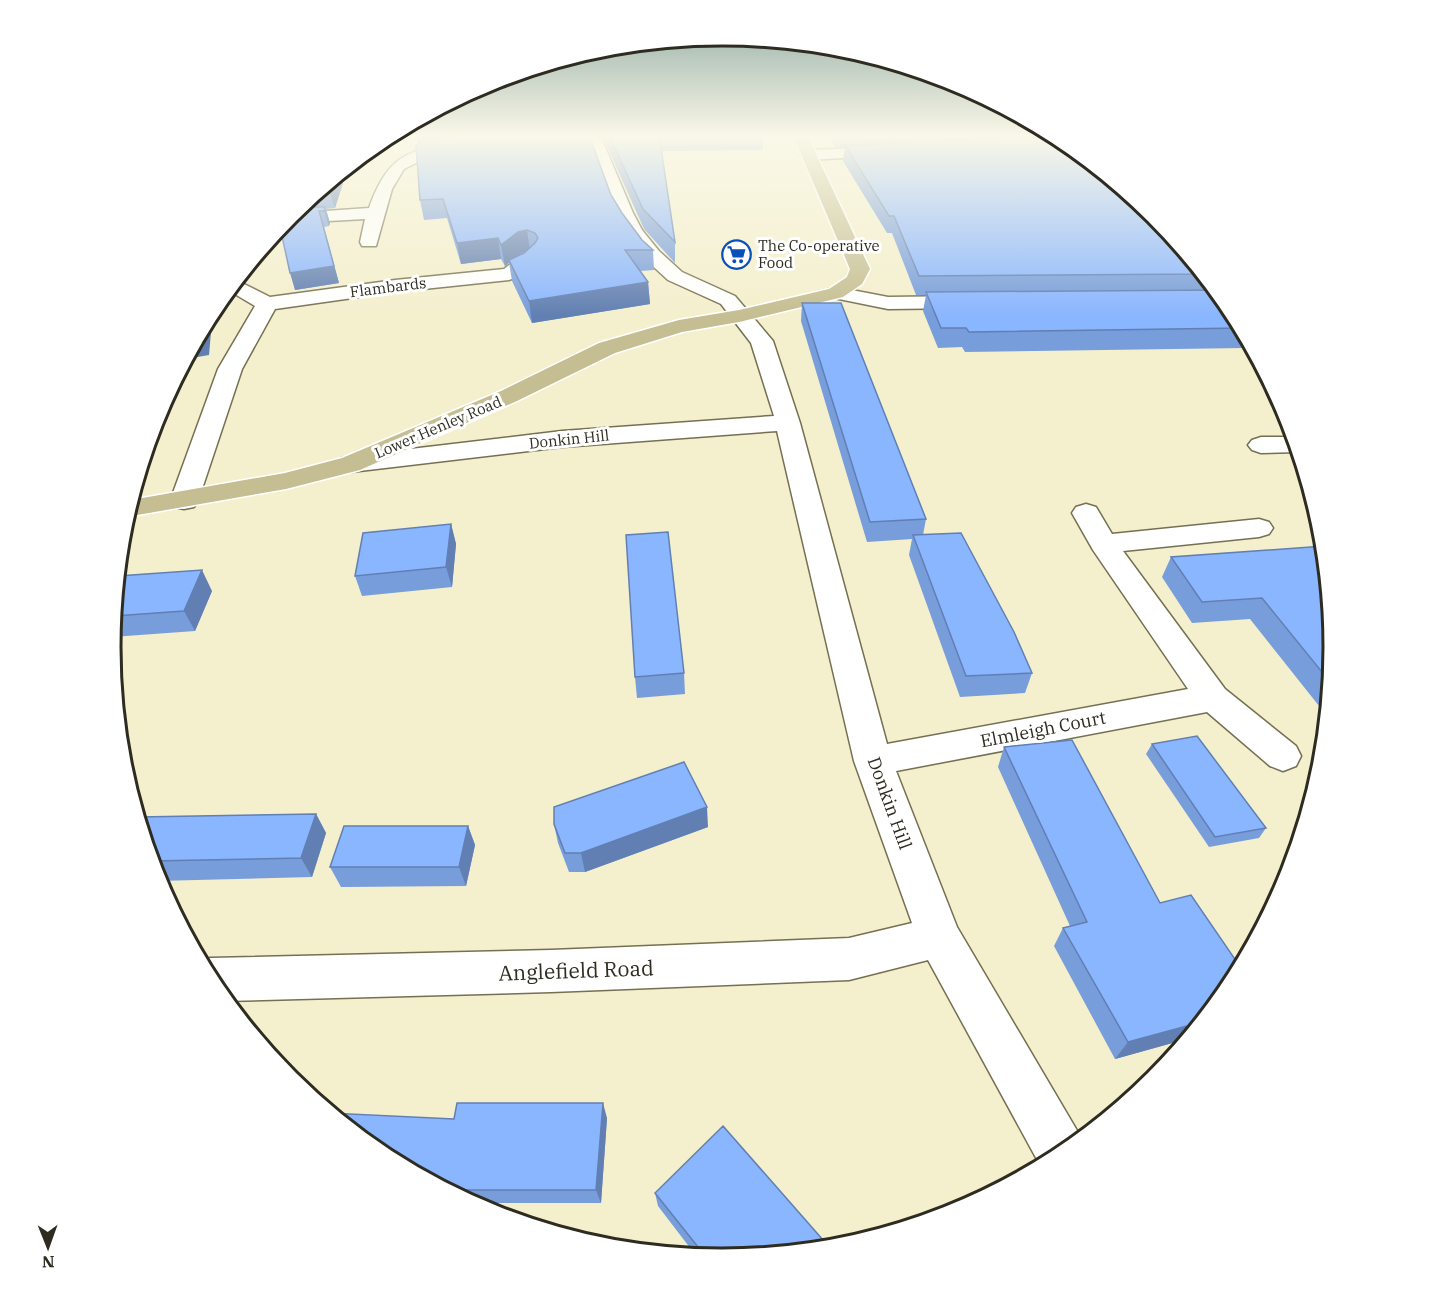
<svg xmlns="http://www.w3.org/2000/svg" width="1444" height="1295" viewBox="0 0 1444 1295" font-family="'IBM Plex Serif',serif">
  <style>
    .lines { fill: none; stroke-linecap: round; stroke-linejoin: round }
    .minor-casing { stroke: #757052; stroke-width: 3 }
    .major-casing { stroke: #fff; stroke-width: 3 }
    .minor { fill: #fff; fill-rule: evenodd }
    .major { fill: #c5be92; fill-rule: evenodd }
    .wall { fill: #779ddb }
    .shaded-wall { fill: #617fb2 }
    .building { fill: #8ab6ff; stroke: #617fb2; stroke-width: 1.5 }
    .labels { text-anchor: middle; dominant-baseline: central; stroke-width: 6; stroke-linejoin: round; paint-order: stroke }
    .far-poi-label { font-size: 15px; fill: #2e2c20; stroke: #fff; text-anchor: start }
    .far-street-label { font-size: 15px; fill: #2e2c20; stroke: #fff }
    .street-label { font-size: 18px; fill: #2e2c20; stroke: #fff }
    .near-street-label { font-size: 21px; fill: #2e2c20; stroke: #fff }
    .rim { fill: none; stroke: #2e2c20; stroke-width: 3 }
  </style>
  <rect width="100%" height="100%" fill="#f4efcd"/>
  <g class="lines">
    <defs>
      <path id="minor" d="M586,135H600L633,213L642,230L659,251L682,272L735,296L773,341L800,423L887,744L1188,689L1093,550L1072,513L1076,507L1086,504L1096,507L1112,534L1259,519L1269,522L1273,528L1269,534L1259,537L1123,551L1225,689L1296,746L1301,756L1296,766L1283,771L1270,766L1207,712L896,771L957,927L1082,1139L1061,1156L1041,1167L928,960L849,980L551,992L225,1001L213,987L200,962L210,958L551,950L849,938L912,923L854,761L777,431L562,447L351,472L342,470L338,464L342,458L351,456L562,431L774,416L751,343L721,304L668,280L645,259L625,232L615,213Z
        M461,144L469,149L466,152L428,157L404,169L392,189L376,246H362L360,242L365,219L311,222L286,220L295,210L311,212L369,208C388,156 407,148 461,144Z
        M888,147L893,149L896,152L893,155L809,160L801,155L809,150Z
        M529,253L536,255L539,259C532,268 520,277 509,280L395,292L275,309L242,369L198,501L194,507L184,509L174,507L170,501L218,369L255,306L228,290L236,280L270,297L395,280L504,269L522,255Z
        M836,287L888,297L968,296L975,298L978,302L975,306L968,308L888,309L829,297L826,293L829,289Z
        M1261,437H1294L1299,452L1261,453L1252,450L1248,445L1252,440Z"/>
      <path id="major" d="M793,135H807L870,269L862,284L843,297L739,322L682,332L615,353L517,401L360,470L286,489L126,517L131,500L285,473L342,458L501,391L599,343L679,320L739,310L829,289L847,277L850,269Z"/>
    </defs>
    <!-- minor casing -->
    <use href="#minor" class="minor-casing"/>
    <!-- major casing -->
    <use href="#major" class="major-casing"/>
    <!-- minor -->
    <use href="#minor" class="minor"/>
    <!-- major -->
    <use href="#major" class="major"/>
  </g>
  <!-- wall -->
  <path class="wall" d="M416,135H589L611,195L622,213L642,240L653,250L654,270L640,271L648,282L650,304L532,323L512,281L509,262L505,266L501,259L461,264L447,218L424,220L420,200L418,144Z
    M602,135H763V150L662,151L675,242V263L644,229Z
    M828,135H1053L1062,139L1155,215L1231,308L1255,354H1250L1244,348L965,352L962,347L938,348L923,311L926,295H916L892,233H887L843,161L845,147H835Z
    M340,173L343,183L335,208L326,209L330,223L329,226L324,227L339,283L295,290L290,215Z
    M802,303L926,519L923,535L1032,673L1025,693L960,697L909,555L912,539L867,542L801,321Z
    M451,524L456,544L452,587L362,596L355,576Z
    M1324,546L1334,648L1327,716L1250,619L1192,623L1162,577L1171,557Z
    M118,576L212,591L195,631L112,637Z
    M684,673L685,694L637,698L635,677Z
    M1152,744L1266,828L1259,838L1209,847L1146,754Z
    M1004,747L1160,903L1230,988L1180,1049L1176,1042L1115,1059L1054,946L1063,928L1070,926L998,767Z
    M316,814L326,833L312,877L157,881L138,817Z
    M554,824L708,827L585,872H569L558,843Z
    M468,826L475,845L466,886L341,887L330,867Z
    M607,1118L601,1203H470L382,1156L454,1119Z
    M655,1193L722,1259L697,1257L658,1206Z"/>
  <!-- shaded-wall -->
  <path class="shaded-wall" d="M416,135H475L476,141L419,148Z
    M340,173L343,183L335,208L330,193L336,177Z
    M325,207L330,223L329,226L324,211Z
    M319,211L339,283L295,290L290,273Z
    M527,230L530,251L521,253L505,266L501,245L518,232Z
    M498,238L501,259L461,264L457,243Z
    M648,282L650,304L532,323L529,301Z
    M213,309L209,355L186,359Z
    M451,524L456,544L452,587L446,567Z
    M202,570L212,591L195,631L184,611Z
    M707,807L708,827L585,872L581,853Z
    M316,814L326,833L312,877L301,858Z
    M468,826L475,845L466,886L459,867Z
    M1190,1025L1176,1042L1115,1059L1128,1042Z
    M603,1103L607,1118L601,1203L596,1190Z"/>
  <!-- building -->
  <path class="building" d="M478,135H589L611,195L622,213L642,240L653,250H625L648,282L529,301L509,260L524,253L535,243L538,238L535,233L527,230L518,232L501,245L498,238L457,243L443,199L420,200L416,145L426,140Z
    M609,135H659L675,242L643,209Z
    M1057,137L1062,139L1155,215L1203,274L919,276L894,216H889L845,145Z
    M336,177L330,193L316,194Z
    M300,207H325L324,211H319L334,266L290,273L280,227L290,215Z
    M1216,290L1231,308L1241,328L969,332L966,328H941L926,292Z
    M802,303H841L926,519L870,522Z
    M451,524L446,567L355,576L363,533Z
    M668,532L684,673L635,677L626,535Z
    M961,533L1014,632L1032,673L966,676L913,535Z
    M1324,546L1334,648L1330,682L1262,598L1202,602L1171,557Z
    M202,570L184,611L114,616L118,576Z
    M1197,736L1266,828L1215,837L1152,744Z
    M1072,740L1160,903L1191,895L1241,968L1230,988L1194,1031L1190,1025L1128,1042L1063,928L1087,922L1004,747Z
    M684,762L707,807L581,853H565L554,824V807Z
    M316,814L301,858L151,861L138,817Z
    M344,826H468L459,867H330Z
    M457,1103H603L596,1190H446L382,1156L330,1113L454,1119Z
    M723,1126L830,1248L722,1259L706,1257L655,1193Z"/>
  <!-- sky -->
  <linearGradient id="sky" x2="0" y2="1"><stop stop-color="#8da7a0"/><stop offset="0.43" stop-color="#faf8e8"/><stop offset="1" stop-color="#faf8e8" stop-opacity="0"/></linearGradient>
  <rect width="1444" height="316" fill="url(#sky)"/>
  <!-- icons -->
  <defs>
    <symbol id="supermarket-ring" viewBox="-11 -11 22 22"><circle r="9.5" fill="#fff" stroke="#094fb9" stroke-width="1.5"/><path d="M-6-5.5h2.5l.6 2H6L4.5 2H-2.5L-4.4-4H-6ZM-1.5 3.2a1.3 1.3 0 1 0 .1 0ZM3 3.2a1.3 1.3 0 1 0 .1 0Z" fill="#094fb9"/></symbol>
  </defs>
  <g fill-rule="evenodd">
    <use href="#supermarket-ring" x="720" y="238" width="33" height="33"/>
  </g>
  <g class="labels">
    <!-- far-poi labels -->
    <g class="far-poi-label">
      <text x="758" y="245">The Co-operative<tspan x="758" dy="17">Food</tspan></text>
    </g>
    <!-- far-street labels -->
    <g class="far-street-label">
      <text transform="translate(388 287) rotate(-7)">Flambards</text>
      <text transform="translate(438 427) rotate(-23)">Lower Henley Road</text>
      <text transform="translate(569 439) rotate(-6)">Donkin Hill</text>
    </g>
    <!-- street labels -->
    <g class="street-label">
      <text transform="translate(1043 729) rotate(-11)">Elmleigh Court</text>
      <text transform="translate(890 803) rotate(70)">Donkin Hill</text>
    </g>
    <!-- near-street labels -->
    <g class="near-street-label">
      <text transform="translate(576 970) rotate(-2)">Anglefield Road</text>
    </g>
  </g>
  <!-- crop -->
  <path d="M0 0H1444V1295H0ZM121 647a601 601 0 1 1 1202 0a601 601 0 1 1-1202 0Z" fill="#fff" fill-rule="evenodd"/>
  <path class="rim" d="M121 647a601 601 0 1 1 1202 0a601 601 0 1 1-1202 0Z"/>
  <!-- north arrow -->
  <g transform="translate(48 1247) rotate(179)" stroke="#ffffff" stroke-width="4.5" paint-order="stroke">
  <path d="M0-4.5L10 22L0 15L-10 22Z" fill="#2e2c20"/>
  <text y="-9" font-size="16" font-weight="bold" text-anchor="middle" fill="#2e2c20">N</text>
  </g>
</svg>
